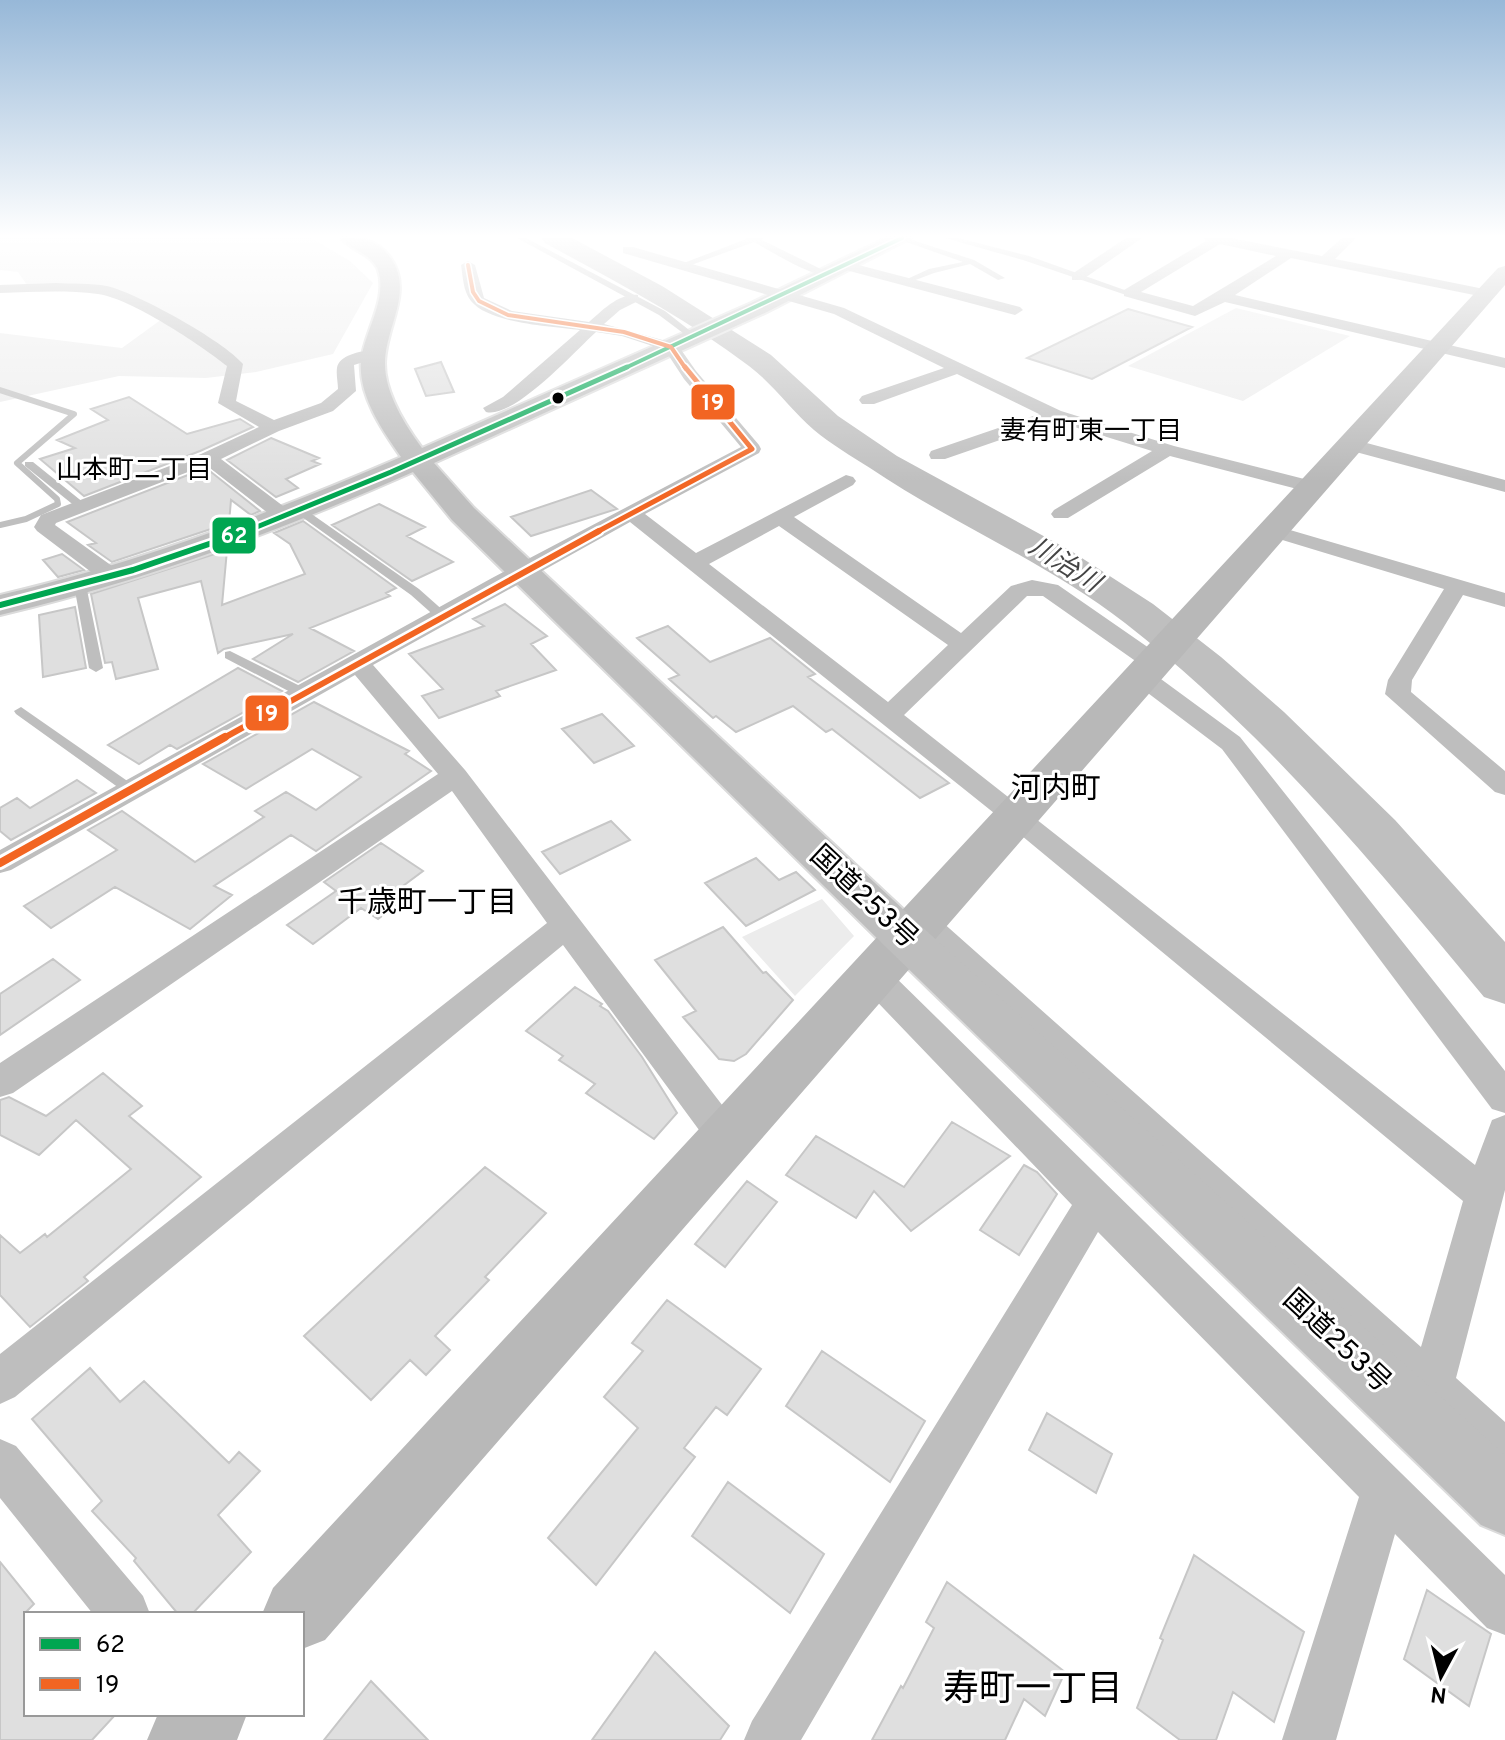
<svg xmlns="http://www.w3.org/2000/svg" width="1505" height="1740" viewBox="0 0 1505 1740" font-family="Overpass,'Noto Sans JP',sans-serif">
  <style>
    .green { fill: #ececec }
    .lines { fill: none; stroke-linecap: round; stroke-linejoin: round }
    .stream { stroke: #bfbfbf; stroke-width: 6 }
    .river { fill: #bfbfbf; fill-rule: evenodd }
    .building { fill: #dfdfdf; stroke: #c7c7c7; stroke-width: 2 }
    .highway-casing { stroke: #dbdbdb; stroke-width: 4 }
    .lane { fill: #bebebe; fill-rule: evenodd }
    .street { fill: #bebebe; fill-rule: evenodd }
    .secondary { fill: #b8b8b8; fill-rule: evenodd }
    .highway { fill: #bebebe; fill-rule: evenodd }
    .bus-1-far2-casing { stroke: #fff; stroke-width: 7 }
    .bus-1-far1-casing { stroke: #fff; stroke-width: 9 }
    .bus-1-casing { stroke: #fff; stroke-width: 11 }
    .bus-2-far3-casing { stroke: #fff; stroke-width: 7 }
    .bus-2-far2-casing { stroke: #fff; stroke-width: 9 }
    .bus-2-far1-casing { stroke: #fff; stroke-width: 11 }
    .bus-2-casing { stroke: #fff; stroke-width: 14 }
    .bus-1-far2 { stroke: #00a651; stroke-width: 4 }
    .bus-1-far1 { stroke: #00a651; stroke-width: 5 }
    .bus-1 { stroke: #00a651; stroke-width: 6 }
    .bus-2-far3 { stroke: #f26522; stroke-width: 4 }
    .bus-2-far2 { stroke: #f26522; stroke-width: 5 }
    .bus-2-far1 { stroke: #f26522; stroke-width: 6 }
    .bus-2 { stroke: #f26522; stroke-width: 8 }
    .bus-dot { fill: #000; stroke: #fff; stroke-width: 3 }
    .labels { text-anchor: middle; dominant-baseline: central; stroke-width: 6; stroke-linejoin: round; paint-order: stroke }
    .far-neighbourhood-label { font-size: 26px; fill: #000; stroke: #fff }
    .far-water-label { font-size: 26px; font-style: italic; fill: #444; stroke: #fff }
    .street-label { font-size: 28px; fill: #000; stroke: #fff }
    .neighbourhood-label { font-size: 30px; fill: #000; stroke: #fff }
    .near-neighbourhood-label { font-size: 36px; fill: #000; stroke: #fff }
    .line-badge { stroke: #fff; stroke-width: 3 }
    .badge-label { font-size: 22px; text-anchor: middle; font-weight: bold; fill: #fff }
  </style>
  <rect width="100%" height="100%" fill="#fff"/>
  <!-- green -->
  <path class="green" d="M0,238H311L350,261L373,283L333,354L256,372L206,378L119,376L0,402V333L122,348L162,319L109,287L27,285L18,272L0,270Z
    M1236,308L1350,336L1243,401L1128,366Z
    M822,899L854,936L795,996L742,937Z"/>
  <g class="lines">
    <!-- stream -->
    <path class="stream" d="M0,390L74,414L17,463L57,499L58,504L26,519L0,525"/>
    <!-- river -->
    <path class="river" d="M541,238H572L662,286L771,355L838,416L897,456L1071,551L1153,604L1221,657L1284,712L1395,820L1505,942V1004L1484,997C1374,864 1263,730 1125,623C1046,562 953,524 870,468C851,456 831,444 814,430C791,410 773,384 749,366C686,318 614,281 545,243Z"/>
  </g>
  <!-- building -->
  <path class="building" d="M1128,309L1192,327L1092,379L1027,358Z
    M441,362L454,392L426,396L415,369Z
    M129,397L187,434L240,419L253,427L200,451L84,496L40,459L75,448L57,440L108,420L91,409Z
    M271,438L319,458L312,461L320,464L286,479L298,488L276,497L227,460Z
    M206,468L260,511L251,515L231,500L229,523L112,562L88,545L96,543L67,522Z
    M591,490L617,509L531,536L511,517Z
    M379,504L425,527L407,536L453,562L412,581L332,525Z
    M303,521L396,588L386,593L390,596L310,628L354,651L298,682L253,659L293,634L224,649L218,653L201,581L138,598L158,669L116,679L112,662L105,663L91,594L227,550L222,605L305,574L290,544L274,533Z
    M62,554L84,570L58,577L43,560Z
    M505,604L547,636L531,644L556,670L496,691L500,696L439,718L422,696L443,689L409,654L484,626L473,619Z
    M75,607L86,668L43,677L39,615Z
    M668,626L710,662L770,638L815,674L808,677L949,783L920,798L832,729L826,732L793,706L736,732L716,716L713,718L669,679L679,675L637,638Z
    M238,668L282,691L177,749L170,745L139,764L108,745Z
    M314,702L409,751L405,754L431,771L316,851L291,835L214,886L232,895L190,929L115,887L51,928L24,906L117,850L88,830L122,811L195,862L264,817L255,811L286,792L316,810L361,777L312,749L246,789L203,764Z
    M602,714L634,746L594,763L562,729Z
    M77,780L96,793L11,840L0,831V808L17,798L30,808Z
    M611,821L630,840L560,874L542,852Z
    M381,843L423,871L395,892L405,898L378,919L361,908L313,944L287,925L336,891L324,882Z
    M756,858L779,880L796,872L815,890L746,926L705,883Z
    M723,927L763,973L766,972L793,1000L746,1054L734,1061L719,1059L683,1017L696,1011L655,960Z
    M53,959L80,980L0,1035V994Z
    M575,987L602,1004L600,1006L608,1011L642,1057L677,1113L654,1139L586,1093L595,1084L559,1060L563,1056L526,1031Z
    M103,1073L142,1106L129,1116L201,1177L84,1277L88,1281L30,1327L0,1295V1235L20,1253L45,1234L47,1237L131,1169L76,1120L39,1155L0,1135V1100L9,1097L46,1116Z
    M952,1122L1010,1156L911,1231L874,1191L856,1218L786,1175L816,1136L904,1187Z
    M1024,1165L1037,1172L1057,1194L1019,1255L980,1230Z
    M485,1167L546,1213L485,1277L489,1280L435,1336L450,1350L426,1375L410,1360L371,1400L304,1336Z
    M747,1181L777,1202L725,1267L695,1244Z
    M667,1300L761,1369L727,1415L716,1407L684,1448L695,1457L596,1585L548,1538L638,1428L604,1397L643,1351L632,1343Z
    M822,1351L925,1421L890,1482L786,1406Z
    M90,1368L120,1402L144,1381L229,1463L239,1452L260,1471L218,1515L251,1552L192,1614H178L134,1561L136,1558L92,1511L102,1501L32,1419Z
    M1047,1413L1112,1454L1096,1493L1029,1450Z
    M728,1482L824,1554L790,1613L692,1536Z
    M1194,1555L1304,1632L1274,1722L1233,1692L1216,1740H1180L1137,1708L1163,1640L1160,1638Z
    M0,1562L34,1604L26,1612V1714H116L92,1740H0Z
    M947,1582L1065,1672L1045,1716L1024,1699L1005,1740H872L901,1686L903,1688L934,1628L926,1622Z
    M1427,1590L1491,1634L1469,1706L1404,1659Z
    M655,1652L729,1726L720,1740H592Z
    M371,1681L428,1740H324Z"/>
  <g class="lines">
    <defs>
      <path id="highway" d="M341,238C360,238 377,239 390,257C415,291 385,327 385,364C385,393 405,425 422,448L751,303L886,238H911L767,312L434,463L474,508L921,926L1505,1455V1535L1481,1525L889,950L452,520L413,472C278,532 143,581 0,615V595C139,563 271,513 401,457C382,430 358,395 361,361C364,332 388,299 378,270C371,253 351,251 341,238Z"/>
    </defs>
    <!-- highway casing -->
    <use href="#highway" class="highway-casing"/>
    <!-- lane -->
    <path class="lane" d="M517,238H526L665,311L698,337L691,339L659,315Z
      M749,238H758L833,275C815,280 771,251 754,242L683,268L676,266Z
      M895,238H906L974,260L1005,278L998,280L970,264L934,273L905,284V280L929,269L963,262Z
      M945,238H958L1029,256L1133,293L1126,295L1023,260Z
      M25,462H33L84,503V507H76L25,466Z
      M295,508H303L419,589L446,613V619H438L411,595L295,512Z
      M80,581L86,585L103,668L96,672L89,668L74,585Z
      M230,651L308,690L310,693L303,697L298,696L225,658V652Z
      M21,707L136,787L138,790L136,793H126L16,714L14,711Z"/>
    <!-- street -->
    <path class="street" d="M745,238H764L758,242Z
      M1126,238H1142L1082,280H1072V274Z
      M1203,238H1231L1322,256L1342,238H1356L1335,259L1489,290L1491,293L1484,297L1291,258L1235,295L1505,358V368L1225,302L1195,316L1124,296V290L1206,241ZM1220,244L1276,256L1193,306L1141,292Z
      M623,247H633L844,308L1061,411L1174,446L1316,482L1319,486L1309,492L1170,456L1068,518H1054L1051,514L1054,510L1152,451L1055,421L945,459H931L929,455L931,451L1039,414L957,374L874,404H862L859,400L862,396L944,368L834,314L623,253Z
      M468,261L475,265L484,298L512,311L589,322C603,310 619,293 638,295V301L620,310L604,324L677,344L696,371L759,445L761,449L759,453L645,514L696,553L846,475L853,477L856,481L853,485L794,517L961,633L1011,586L1032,580L1058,585L1162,657L1165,662L1162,667H1144L1043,596H1027L904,715L1475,1165L1492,1120L1505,1115V1190L1456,1378L1505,1422V1475L1489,1468L1439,1422L1427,1427L1411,1421L1405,1405L1408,1393L910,929L905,921L910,913L921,909L932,913L1421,1347L1463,1201L1004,821L630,522L373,665L465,770L739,1127L745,1138L739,1149L726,1154L713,1149L563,945L15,1397L0,1404V1354L547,923L452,791L13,1093L0,1097V1063L438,774L355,675L11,870L0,873V850L492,578L741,447L684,379L665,350L622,336L596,332C574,352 514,419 486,412L483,408L503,397L580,330C551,326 490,324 471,301C463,291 463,277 461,265ZM779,526L948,645L888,702L709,564Z
      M847,262L1020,307L1023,310L1015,315L842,269V263Z
      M56,283C72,284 91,283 107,286C137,293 224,341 243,364L236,401L274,420L321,403L338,389C338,383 336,374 337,368C339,354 367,349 379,351V357L354,365L356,391L333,411L279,431L221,459L291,512L294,516L291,520H277L206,465L56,523L55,525L119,571L122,576L119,581H103L37,531L34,527L41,515L201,454L259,427L218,403L227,366C201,345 130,298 98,294C66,290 33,292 0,293V285Z
      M1348,438L1505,480V492L1341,448L1339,444Z
      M1273,525L1505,593V607L1463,595L1412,680L1411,692L1505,771V795L1495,792L1385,694L1388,680L1444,589L1266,535L1263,531L1266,527Z
      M1141,669L1150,671L1240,737L1505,1071V1113L1492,1109L1222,749L1132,681L1129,676L1132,671Z
      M874,964L886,968L1505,1575V1635L1487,1628L1395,1534L1336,1740H1282L1359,1497L1098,1232L801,1740H744L752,1721L1072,1205L862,986L858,977L862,968Z
      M0,1439L16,1446L143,1596L150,1614H93L0,1498Z"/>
    <!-- secondary -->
    <path class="secondary" d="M1505,266V285L325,1640L302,1649V1614H262L273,1588L1498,268Z
      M158,1714H247L237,1740H147Z"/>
    <!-- highway -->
    <use href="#highway" class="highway"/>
    <defs>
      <path id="bus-1-far2" d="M623,369L902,238"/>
      <path id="bus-1-far1" d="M242,533L391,472L627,367"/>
      <path id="bus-1" d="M0,605L133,570L247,531"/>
      <path id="bus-2-far3" d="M468,265L473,292L479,301L508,315L624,332L671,347L686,369"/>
      <path id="bus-2-far2" d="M595,533L752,449L685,367"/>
      <path id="bus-2-far1" d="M222,739L599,531"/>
      <path id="bus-2" d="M0,863L225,737"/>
    </defs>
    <!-- bus-1-far2 casing -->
    <use href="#bus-1-far2" class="bus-1-far2-casing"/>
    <!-- bus-1-far1 casing -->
    <use href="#bus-1-far1" class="bus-1-far1-casing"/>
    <!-- bus-1 casing -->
    <use href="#bus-1" class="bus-1-casing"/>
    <!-- bus-2-far3 casing -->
    <use href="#bus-2-far3" class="bus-2-far3-casing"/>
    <!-- bus-2-far2 casing -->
    <use href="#bus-2-far2" class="bus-2-far2-casing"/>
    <!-- bus-2-far1 casing -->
    <use href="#bus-2-far1" class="bus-2-far1-casing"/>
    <!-- bus-2 casing -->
    <use href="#bus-2" class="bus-2-casing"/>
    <!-- bus-1-far2 -->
    <use href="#bus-1-far2" class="bus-1-far2"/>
    <!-- bus-1-far1 -->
    <use href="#bus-1-far1" class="bus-1-far1"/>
    <!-- bus-1 -->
    <use href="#bus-1" class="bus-1"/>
    <!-- bus-2-far3 -->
    <use href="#bus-2-far3" class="bus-2-far3"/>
    <!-- bus-2-far2 -->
    <use href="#bus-2-far2" class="bus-2-far2"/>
    <!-- bus-2-far1 -->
    <use href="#bus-2-far1" class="bus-2-far1"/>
    <!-- bus-2 -->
    <use href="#bus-2" class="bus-2"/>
  </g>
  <!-- sky -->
  <linearGradient id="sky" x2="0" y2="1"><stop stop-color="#97b8d8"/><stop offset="0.49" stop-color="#fff"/><stop offset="1" stop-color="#fff" stop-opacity="0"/></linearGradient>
  <rect width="1505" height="482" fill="url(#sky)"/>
  <!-- markers -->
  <circle class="bus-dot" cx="558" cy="398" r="7"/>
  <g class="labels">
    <!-- far-neighbourhood labels -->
    <g class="far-neighbourhood-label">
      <text x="1091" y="432">妻有町東一丁目</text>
      <text x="134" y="471">山本町二丁目</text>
    </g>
    <!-- far-water labels -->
    <g class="far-water-label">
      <text transform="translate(1064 566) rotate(32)">川治川</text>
    </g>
    <!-- street labels -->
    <g class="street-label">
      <text transform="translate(863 898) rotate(43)">国道253号</text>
      <text transform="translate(1336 1342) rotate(43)">国道253号</text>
    </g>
    <!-- neighbourhood labels -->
    <g class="neighbourhood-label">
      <text x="1056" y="790">河内町</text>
      <text x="427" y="904">千歳町一丁目</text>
    </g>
    <!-- near-neighbourhood labels -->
    <g class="near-neighbourhood-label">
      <text x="1033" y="1691">寿町一丁目</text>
    </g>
  </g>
  <g class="line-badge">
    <rect x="690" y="383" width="46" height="38" rx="8" fill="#f26522"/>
    <rect x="211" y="516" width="46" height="39" rx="8" fill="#00a651"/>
    <rect x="244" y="694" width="46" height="38" rx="8" fill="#f26522"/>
  </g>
  <g class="badge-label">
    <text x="713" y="410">19</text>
    <text x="234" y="543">62</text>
    <text x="267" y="721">19</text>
  </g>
  <!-- legend -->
  <rect x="24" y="1612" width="280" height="104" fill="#ffffff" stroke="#999999" stroke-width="2"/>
  <rect x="40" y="1638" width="40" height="12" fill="#00a651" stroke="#999999" stroke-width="2"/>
  <text x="96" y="1652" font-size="24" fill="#000000">62</text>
  <rect x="40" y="1678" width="40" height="12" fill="#f26522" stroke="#999999" stroke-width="2"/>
  <text x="96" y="1692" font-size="24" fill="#000000">19</text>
  <!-- north arrow -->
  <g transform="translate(1441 1676) rotate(187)" stroke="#ffffff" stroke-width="6" paint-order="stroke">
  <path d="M0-6L14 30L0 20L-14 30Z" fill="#000000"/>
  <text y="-12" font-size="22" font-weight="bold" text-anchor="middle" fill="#000000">N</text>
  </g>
</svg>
